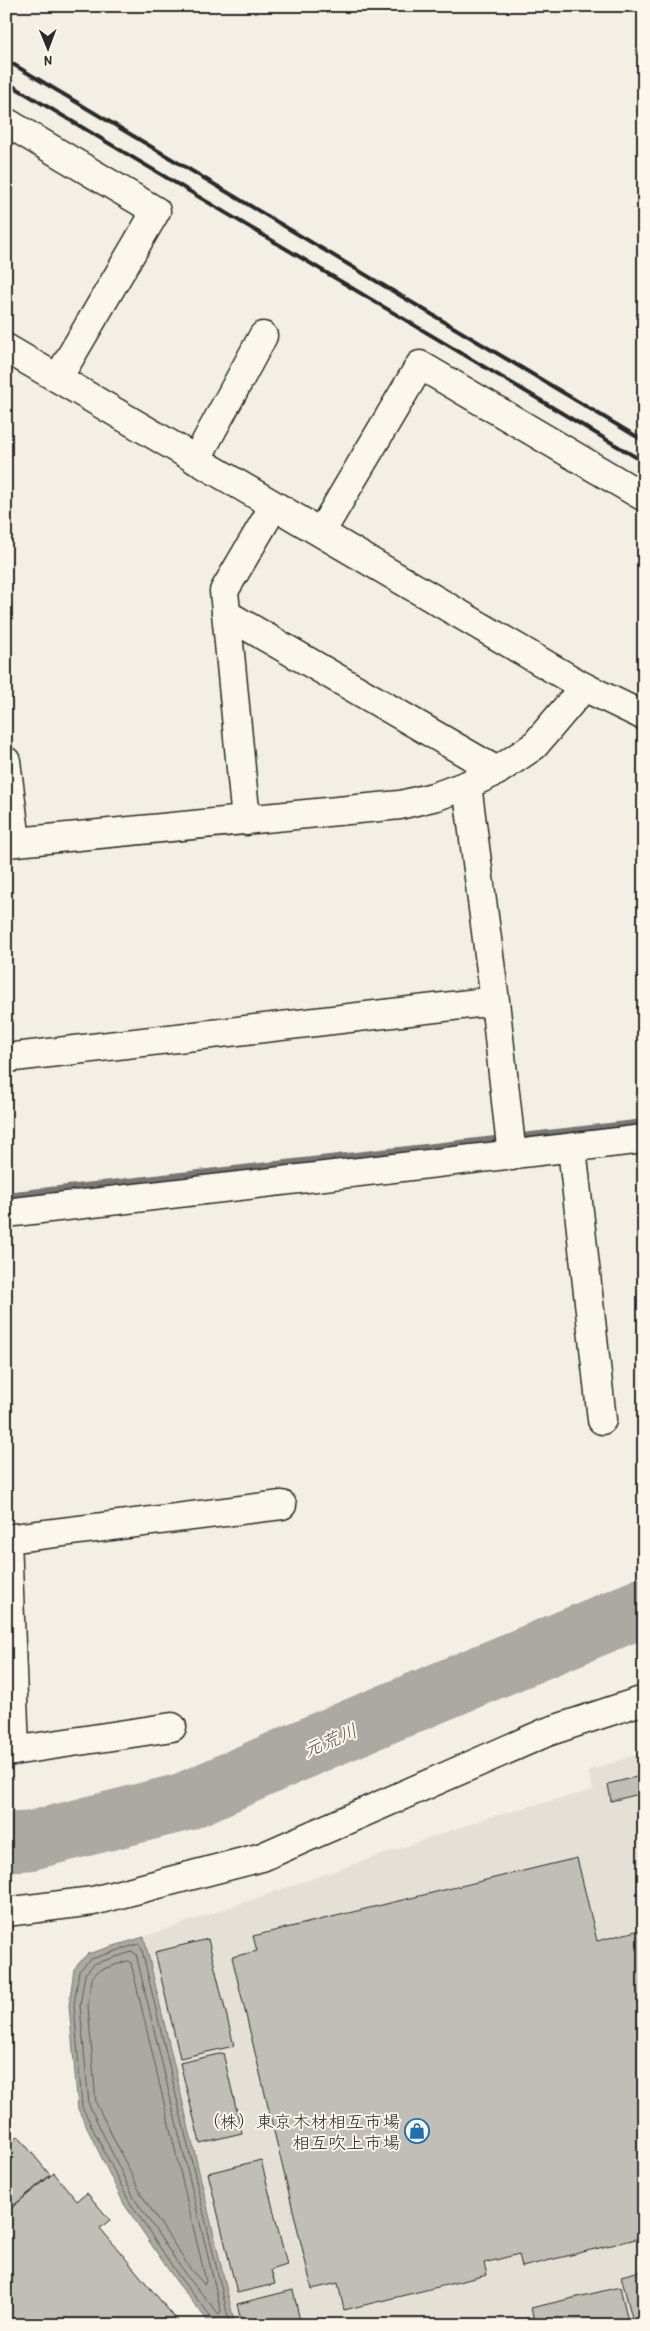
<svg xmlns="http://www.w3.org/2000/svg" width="650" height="2331" viewBox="0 0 650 2331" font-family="'Patrick Hand','Klee One',sans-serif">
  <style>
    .built { fill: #e4e0d6 }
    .water { fill: #aca9a2; stroke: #787772 }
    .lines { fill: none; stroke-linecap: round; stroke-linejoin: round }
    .shore { stroke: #5f5d5b; stroke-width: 1 }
    .stream { stroke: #787772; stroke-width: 10 }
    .river { stroke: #aca9a2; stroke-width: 59 }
    .building { fill: #c0beb6; stroke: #2b2b2b }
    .street-casing { stroke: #2b2b2b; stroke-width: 31 }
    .secondary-casing { stroke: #2b2b2b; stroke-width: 31 }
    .street { stroke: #fbf7ec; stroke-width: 28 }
    .secondary { stroke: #fbf7ec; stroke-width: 28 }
    .rail { stroke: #2b2b2b; stroke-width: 4 }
    .labels { text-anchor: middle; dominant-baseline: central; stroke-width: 4; stroke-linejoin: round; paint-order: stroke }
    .poi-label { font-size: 18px; fill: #2b2b2b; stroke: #fbf7ec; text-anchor: end }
    .water-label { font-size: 19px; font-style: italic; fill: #585755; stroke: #fbf7ec }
  </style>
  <rect width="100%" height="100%" fill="#f3efe4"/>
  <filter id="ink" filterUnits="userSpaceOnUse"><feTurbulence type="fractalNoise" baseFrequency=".02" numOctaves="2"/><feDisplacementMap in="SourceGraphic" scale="10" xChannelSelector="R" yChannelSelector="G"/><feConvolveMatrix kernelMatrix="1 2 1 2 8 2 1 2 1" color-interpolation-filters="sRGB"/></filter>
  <g filter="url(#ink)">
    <!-- built -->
    <path class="built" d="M644,1752V2325H235L144,1937L490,1817L593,1790L588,1771Z"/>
    <!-- water -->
    <path class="water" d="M144,1937L235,2325H211L176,2281L124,2204L78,2109L69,2005L74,1969L87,1954Z"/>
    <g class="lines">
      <!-- shore -->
      <path class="shore" d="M133,1952L136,1954L221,2311L219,2314L185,2274L134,2198L89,2105L80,2006L85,1974L94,1964Z
        M128,1961L131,1963L206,2281L204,2284L191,2270L141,2194L96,2103L88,2006L92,1978L98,1971Z
        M215,2325L214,2320L180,2278L129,2201L82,2107L74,2005L79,1971L91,1959L138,1944L141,1946L230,2325"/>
      <!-- stream -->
      <path class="stream" d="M6,1197L644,1124"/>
      <!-- river -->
      <path class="river" d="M6,1842L29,1841L184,1802L322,1741L644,1607"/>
    </g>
    <!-- building -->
    <path class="building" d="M644,1775V1793L611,1801L608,1784Z
      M577,1858L597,1941L644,1929V2237L522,2267L519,2254L484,2263L487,2275L344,2310L338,2283L312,2289L232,1957L257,1951L253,1936Z
      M208,1939L234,2046L180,2058L155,1952Z
      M223,2053L242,2133L200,2143L180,2063Z
      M18,2136L50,2175L6,2212V2146Z
      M261,2160L287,2265L271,2270L275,2284L237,2293L208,2173Z
      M54,2173L77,2201L87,2193L110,2220L100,2228L181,2325H6V2212Z
      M644,2270V2325H634L621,2276Z
      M620,2287L629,2325H535L531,2308Z
      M293,2290L301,2325H242L237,2304Z
      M534,2317L535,2325H511V2322Z"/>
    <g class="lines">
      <defs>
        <path id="street" d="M6,122L156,211L58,378
          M196,460L263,336
          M321,532L420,365L644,497
          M226,614L497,771
          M6,761L16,841
          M246,821L224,591L274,506
          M6,843L400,805L437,796L467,785
          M6,1058L495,1001
          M572,1148L602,1420
          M512,1156L495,1001L467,785L497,771L534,746L584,687
          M6,1213L644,1139
          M6,1539L282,1505
          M7,1539L15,1751
          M6,1752L172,1727
          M6,1912L93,1901L262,1857L547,1732L644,1700"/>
        <path id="secondary" d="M6,348L584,687L644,716"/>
      </defs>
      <!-- street casing -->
      <use href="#street" class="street-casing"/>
      <!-- secondary casing -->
      <use href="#secondary" class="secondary-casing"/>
      <!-- street -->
      <use href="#street" class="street"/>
      <!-- secondary -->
      <use href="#secondary" class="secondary"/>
      <!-- rail -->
      <path class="rail" d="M6,60L644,441
        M6,82L644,462"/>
    </g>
  </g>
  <!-- icons -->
  <defs>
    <symbol id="shop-ring" viewBox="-11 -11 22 22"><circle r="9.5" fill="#fbf7ec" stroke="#1f6fb2" stroke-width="1.5"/><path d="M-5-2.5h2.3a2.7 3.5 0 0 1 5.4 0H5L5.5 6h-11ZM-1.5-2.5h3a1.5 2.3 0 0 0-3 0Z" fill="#1f6fb2"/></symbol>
  </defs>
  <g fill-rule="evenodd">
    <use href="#shop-ring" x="403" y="2117" width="28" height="28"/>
  </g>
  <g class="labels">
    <!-- poi labels -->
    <g class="poi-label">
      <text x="400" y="2121">（株）東京木材相互市場<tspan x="400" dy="21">相互吹上市場</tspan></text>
    </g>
    <!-- water labels -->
    <g class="water-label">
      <text transform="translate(330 1740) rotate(-23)">元荒川</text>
    </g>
  </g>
  <!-- margin -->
  <rect width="650" height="2331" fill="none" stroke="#fbf7ec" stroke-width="25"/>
  <rect x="12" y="12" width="625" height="2306" fill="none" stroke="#2b2b2b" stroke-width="2" filter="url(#ink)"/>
  <!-- north arrow -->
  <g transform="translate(48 48) rotate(179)" stroke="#fbf7ec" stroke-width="4" paint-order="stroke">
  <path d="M0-4L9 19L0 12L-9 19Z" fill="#2b2b2b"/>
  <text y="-8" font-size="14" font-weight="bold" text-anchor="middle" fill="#2b2b2b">N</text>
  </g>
</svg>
